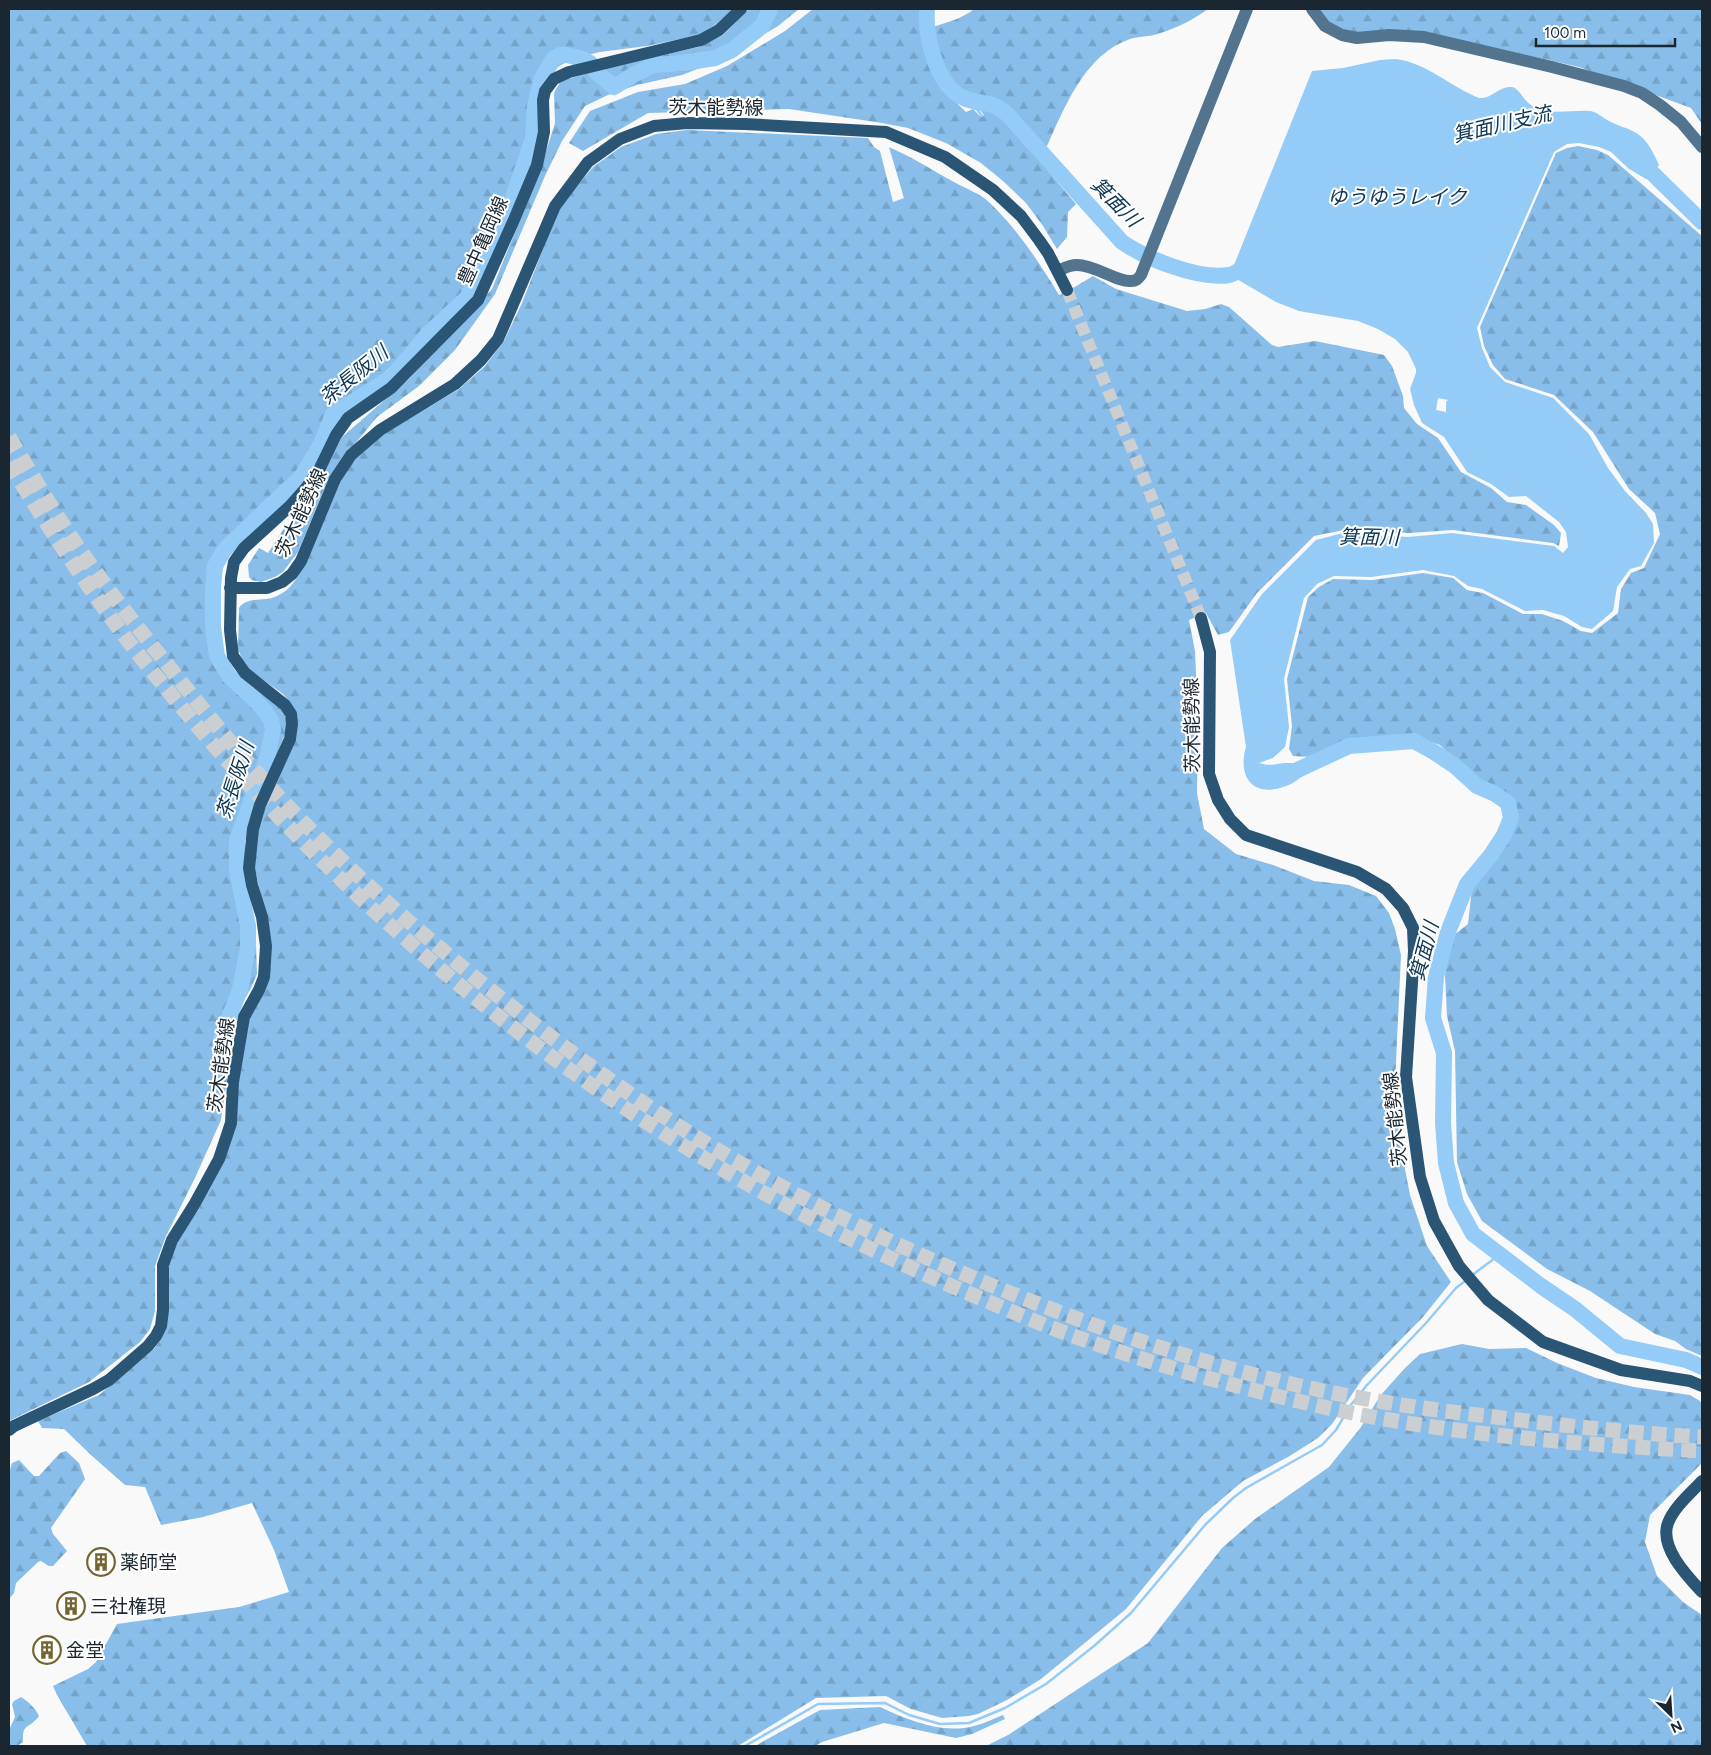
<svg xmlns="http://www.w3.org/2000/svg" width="1711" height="1755" viewBox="0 0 1711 1755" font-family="Figtree,'Noto Sans JP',sans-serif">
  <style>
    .forest { fill: url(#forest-firs) }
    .water { fill: #94cbf7 }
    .pier { fill: #f9f9f9 }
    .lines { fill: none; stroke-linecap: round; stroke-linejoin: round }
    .stream { stroke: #94cbf7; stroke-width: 2.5 }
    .river { stroke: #94cbf7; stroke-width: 16 }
    .primary-tunnel { stroke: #cccfd1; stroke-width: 12; stroke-dasharray: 12 6; stroke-linecap: butt }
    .highway-tunnel { stroke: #cccfd1; stroke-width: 15; stroke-dasharray: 15 8; stroke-linecap: butt }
    .secondary { stroke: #52748f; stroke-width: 12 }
    .primary { stroke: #2a5575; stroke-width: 12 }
    .labels { text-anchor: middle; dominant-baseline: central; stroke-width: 4; stroke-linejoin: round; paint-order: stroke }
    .street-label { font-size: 19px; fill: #1a2730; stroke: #fff }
    .poi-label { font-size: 19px; fill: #1a2730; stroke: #fff; text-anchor: start }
    .water-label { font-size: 20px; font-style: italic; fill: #0b3653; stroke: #fff }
  </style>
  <defs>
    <pattern id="forest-firs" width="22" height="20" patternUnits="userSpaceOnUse" patternTransform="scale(1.25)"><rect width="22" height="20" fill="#88bee9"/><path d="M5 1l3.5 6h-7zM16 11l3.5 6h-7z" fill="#75a3c8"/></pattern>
  </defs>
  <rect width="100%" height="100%" fill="#f9f9f9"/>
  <!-- forest -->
  <path class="forest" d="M9,9H734L715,25L699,35L647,46L600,52L578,57L561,65L544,77L535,91L537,120L535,150L523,185L476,283L334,422L317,464L311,471L288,498L238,542L226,558L221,574L220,642L223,656L227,666L238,677L273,701L284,712L286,719V731L279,749L258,799L232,871L251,921L256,944L257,974L251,988L237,1013L221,1120L195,1178L166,1236L155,1266V1311L150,1329L140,1342L89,1382L9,1421Z
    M749,9H799L778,26L723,59L682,75L637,85L608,95L585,106L562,141L545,176L495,294L455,350L419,386L377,417L341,461L324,489L298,552L283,572L275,577L261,582L252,580L249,577L248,565L259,548L268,553L283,530L293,521V516L296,514L295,508L319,480L342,437L409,379L492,289L539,173L555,123L554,94L556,89L560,83L568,79L591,72L698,47L723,35Z
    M813,9H922C918,50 937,85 966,112L973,109L981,117L984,115L978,107L991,110L1001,117L1054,175L1053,177L1076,204L1068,212L1067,237L1057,249L1043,226L1026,203L1003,181L981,163L946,143L908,128L882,123L789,109L648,113L583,151L569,143L590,111L638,92L685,84L727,66L785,31Z
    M974,9H1208C1193,20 1175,29 1157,34C1148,37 1139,36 1130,39C1084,55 1065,107 1046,148C1032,133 1019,114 1002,103C991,95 977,97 965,91C946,82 934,47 933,27C947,22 962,19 974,9Z
    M1318,9H1702V124L1691,108L1579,67L1446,37L1352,33L1330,23Z
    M687,130L868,138L874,147L880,151L893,202L904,198L889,147C912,157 932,170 954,182C966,189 980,193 990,203C1018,230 1039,262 1059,295C1071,290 1081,283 1093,276L1116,289L1187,311L1205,309L1221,304L1229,307L1272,345L1278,347L1315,341L1384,355L1392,366L1403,396L1404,408L1417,424L1438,438L1461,472L1491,488L1507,502L1526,505L1554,525L1561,533L1559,546L1553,543L1453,530L1409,533L1344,530L1314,536L1257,593L1229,632L1218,635L1206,613L1189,620L1195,651L1198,722L1197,793L1204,829L1236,854L1273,865L1314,881L1349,885L1376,896L1389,913L1395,929L1401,955L1395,1084L1405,1169L1410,1195L1427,1246L1451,1282L1423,1317L1363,1378L1332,1424L1318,1438L1288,1457L1243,1481L1202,1516L1126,1609L1041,1679L1007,1700L978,1714L969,1716L942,1718L911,1709L886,1696L816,1698L738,1746H87L57,1695L53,1686L88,1669L96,1662L117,1624L239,1607L289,1592L274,1550L252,1503L203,1517L161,1525L145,1487L125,1485L91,1455L64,1429L42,1428L38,1421L99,1395L154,1349L161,1339L169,1264L176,1241L199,1209L237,1082L248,1017L264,992L266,915L254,866L256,830L286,759L288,700L283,694L251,671L242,659L238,649L239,608C247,596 266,602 277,596C289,591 296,580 302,569L338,481L355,457L382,435L459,389L485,366L504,341L522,303L559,208L593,167L621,147L656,134Z
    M1578,146L1597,150L1608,155L1702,236V1356L1686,1349L1675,1341L1655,1334L1590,1291L1547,1269L1482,1221L1467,1194L1457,1162L1455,1051L1447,1016L1445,976L1449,949L1454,935L1468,924L1472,887L1510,837L1516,820L1513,799L1498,790L1477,781L1440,745L1416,737L1347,742L1310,757L1293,756L1289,749L1292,726L1287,679L1308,597L1319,587L1333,579L1372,580L1423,573L1453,578L1467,590L1483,593L1523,614H1542L1563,621L1581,631L1592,633L1618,613L1621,589L1631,573L1644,568L1660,534L1655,513L1629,489L1593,432L1554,395L1505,379L1493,365L1484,346L1480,327L1556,153L1567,148Z
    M1462,1344L1489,1349L1526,1348L1557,1363L1596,1378L1634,1387L1690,1395L1700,1401L1702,1405V1463L1650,1515L1645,1542L1657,1576L1683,1602L1702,1615V1746H986L1008,1735L1148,1643L1222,1548L1255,1519L1329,1467L1361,1427L1380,1396L1405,1368L1420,1354Z
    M66,1451L79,1463L85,1479L51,1528L53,1534L67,1551L53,1566H49L41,1561L38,1562L16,1583L14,1593L9,1599V1473L12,1463L19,1460L34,1476H39L60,1453Z
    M21,1697C29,1702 35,1708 39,1716C29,1730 22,1722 23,1742L17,1746H9V1730L15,1717L12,1704L14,1701Z
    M880,1707C908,1720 939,1733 970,1727C981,1725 993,1719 1003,1715L1005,1719L972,1734L956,1738L884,1723L822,1742L815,1746H755L820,1710Z"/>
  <!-- water -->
  <path class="water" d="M1396,59C1427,63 1451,87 1479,98C1492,99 1499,86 1511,87C1520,87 1523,103 1536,108C1554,115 1571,110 1589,111C1596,111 1603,118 1609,121C1618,126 1629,128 1638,134C1648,141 1654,154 1659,165L1646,179L1629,169L1611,152L1599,147L1579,143L1567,144L1554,152L1477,328L1482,348L1490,367L1505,382L1553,398L1589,434L1608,468L1625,491L1646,513L1653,524L1654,543L1641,566L1630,569L1617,587L1613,611L1592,629L1582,627L1564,616L1543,610L1525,611L1482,589L1468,586L1454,576L1423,570L1371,577L1334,576L1317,584L1304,598L1284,679L1289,727L1285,747L1273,758L1259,763C1272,767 1276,763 1288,763C1297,763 1301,764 1309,761L1313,767C1303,776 1293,785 1280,788C1250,796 1238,774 1246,747L1230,640L1262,594L1316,540L1343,533L1408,537L1452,533L1554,546L1563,553L1568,547L1566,532L1559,522L1526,496L1509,497L1491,484L1467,472L1444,437L1422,423L1414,405L1410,389L1416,373V369L1408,352L1395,339L1378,329L1358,321L1299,311L1276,302L1230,275L1312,71L1343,68L1380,60Z"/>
  <!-- pier -->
  <path class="pier" d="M1438,398L1448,400L1446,402V412L1436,410Z"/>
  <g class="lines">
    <!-- stream -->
    <path class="stream" d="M970,100L982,116
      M1471,1276L1499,1255
      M745,1746L818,1704L885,1703L909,1715L940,1724L969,1723L1005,1708L1046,1684L1094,1646L1131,1613L1205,1525L1233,1498L1246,1488L1322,1445L1336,1430L1350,1406L1367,1385L1426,1323L1456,1288L1465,1281"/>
    <!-- river -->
    <path class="river" d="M927,9C925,36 936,86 964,98C981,106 990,99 1007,114L1122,242C1147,259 1199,280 1229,275C1236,274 1243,267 1249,263
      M1638,159L1702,222
      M1291,773L1349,746L1414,741L1434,752L1455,766L1477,786L1495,794L1508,803L1511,818L1504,835L1491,855L1467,884L1448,932L1436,977L1433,1018L1444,1053L1443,1123L1446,1163L1456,1203L1473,1234L1541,1286L1575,1309L1620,1346L1686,1360L1702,1367
      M219,1068L221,1039L240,989L248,947V926L237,871V840L267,758L273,730L271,720L265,711L252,697L229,676L217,656L213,627V588L215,566L223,552L230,544L302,476L321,444L333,414L392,377L428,334L467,298L508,212L533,138L535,106L541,80L553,59L560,55H567L583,59L590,63L596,72L614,87L633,75L654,65L683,63L715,58L732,50L762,26L770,9"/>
    <!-- primary-tunnel -->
    <path class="primary-tunnel" d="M1067,290L1201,618"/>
    <!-- highway-tunnel -->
    <path class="highway-tunnel" d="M9,437C32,475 55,514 80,550C110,593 142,633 174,673C217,727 261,780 310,829C363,883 420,932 478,980C548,1036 620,1090 696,1137C801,1202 914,1255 1028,1300C1124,1338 1223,1370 1324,1391C1378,1402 1432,1410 1487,1416C1558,1425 1630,1433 1702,1437
      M9,463C45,522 82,579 123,634C139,656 157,677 174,698C386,957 648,1154 954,1287C992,1303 1030,1320 1068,1334C1148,1363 1232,1386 1315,1405C1441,1434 1573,1444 1702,1451"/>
    <!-- secondary -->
    <path class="secondary" d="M1312,9L1325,26L1342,35L1357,38L1389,35L1424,37L1552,67L1624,86L1642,93L1660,105L1681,122L1702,147
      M1058,271C1064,268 1069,265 1077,265C1095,265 1117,282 1131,281C1136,281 1138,279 1141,275L1247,9"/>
    <!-- primary -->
    <path class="primary" d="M230,588H267L282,582L292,574L301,561L335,479L351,455L380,430L455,384L481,360L498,339L555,206L588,162L620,139L654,126L687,123L745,124L886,132L945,157L993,190L1021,216L1039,240L1048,253L1067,290
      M1201,618L1210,652L1209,774L1218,800L1230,819L1246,835L1357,872L1386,889L1403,908L1413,928L1414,951L1406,1077L1420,1177L1434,1221L1459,1266L1488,1300L1543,1342L1621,1370L1690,1381L1702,1386
      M9,1430L14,1426L93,1389L109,1380L148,1346L156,1336L161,1326L163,1310V1265L172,1240L194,1205L219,1159L231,1123L233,1082L244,1017L259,990L264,977L266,946L262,917L252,885L249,868L253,829L260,805L290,739L292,724L291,714L285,705L245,673L233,656L230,630L231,578L234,562L244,548L290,506L306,488L319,470L336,435L348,418L391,388L478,300L513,222L537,165L544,132L543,100L545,91L554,79L569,72L701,40L719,30L741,9
      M1702,1481C1691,1493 1674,1507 1668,1523C1659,1547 1687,1576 1702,1592"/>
  </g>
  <!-- icons -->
  <defs>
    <symbol id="building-ring" viewBox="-11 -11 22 22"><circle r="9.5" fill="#fff" stroke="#736432" stroke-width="1.5"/><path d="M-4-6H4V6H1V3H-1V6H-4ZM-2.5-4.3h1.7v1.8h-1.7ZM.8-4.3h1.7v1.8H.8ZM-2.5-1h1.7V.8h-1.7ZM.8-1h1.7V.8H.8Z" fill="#736432"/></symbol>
  </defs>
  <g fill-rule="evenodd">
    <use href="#building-ring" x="85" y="1546" width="32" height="32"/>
    <use href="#building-ring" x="55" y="1590" width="32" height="32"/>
    <use href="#building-ring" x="31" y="1634" width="32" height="32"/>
  </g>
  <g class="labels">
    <!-- street labels -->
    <g class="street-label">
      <text x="716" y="107">茨木能勢線</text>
      <text transform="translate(483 241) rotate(-66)">豊中亀岡線</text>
      <text transform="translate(301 513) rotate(-65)">茨木能勢線</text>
      <text transform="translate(1192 725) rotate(-91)">茨木能勢線</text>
      <text transform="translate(221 1065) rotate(-82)">茨木能勢線</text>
      <text transform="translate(1395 1119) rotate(-96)">茨木能勢線</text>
    </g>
    <!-- poi labels -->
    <g class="poi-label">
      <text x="120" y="1562">薬師堂</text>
      <text x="90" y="1606">三社権現</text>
      <text x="66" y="1650">金堂</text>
    </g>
    <!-- water labels -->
    <g class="water-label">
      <text transform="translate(1502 124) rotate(-13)">箕面川支流</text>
      <text x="1397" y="197">ゆうゆうレイク</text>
      <text transform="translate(1116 202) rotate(45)">箕面川</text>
      <text transform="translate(354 375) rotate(-39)">茶長阪川</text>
      <text transform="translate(1369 537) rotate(1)">箕面川</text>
      <text transform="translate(235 780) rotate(-72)">茶長阪川</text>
      <text transform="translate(1424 951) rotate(-75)">箕面川</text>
    </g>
  </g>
  <!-- border -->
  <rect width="1711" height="1755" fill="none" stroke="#1a2730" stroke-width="20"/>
  <!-- north arrow -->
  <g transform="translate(1671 1715) rotate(155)" stroke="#ffffff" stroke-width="4" paint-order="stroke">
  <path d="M0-4L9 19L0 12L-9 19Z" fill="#1a2730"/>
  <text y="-8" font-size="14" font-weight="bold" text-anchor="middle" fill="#1a2730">N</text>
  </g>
  <!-- scale -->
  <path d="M1536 38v8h139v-8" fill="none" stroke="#1a2730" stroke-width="2.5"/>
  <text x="1544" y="38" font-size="15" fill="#1a2730" stroke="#ffffff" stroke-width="4" paint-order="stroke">100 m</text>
</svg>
